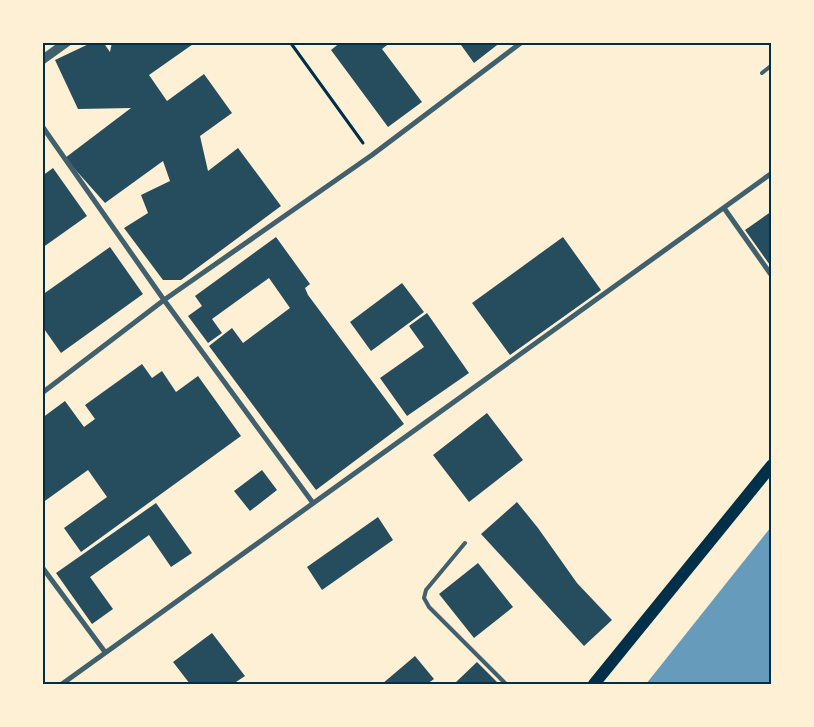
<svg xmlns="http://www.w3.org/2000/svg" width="814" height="727" font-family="'Archivo Narrow',sans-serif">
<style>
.water{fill:#669bbc}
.building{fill:#264d5e}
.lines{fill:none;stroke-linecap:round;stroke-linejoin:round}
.path{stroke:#003049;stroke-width:3}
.service{stroke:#3f606c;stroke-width:4}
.minor{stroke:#3f606c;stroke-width:5}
.tertiary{stroke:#3f606c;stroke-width:9}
.primary{stroke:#003049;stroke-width:12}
.neatline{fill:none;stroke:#003049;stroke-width:2}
</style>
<rect width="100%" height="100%" fill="#fdf0d5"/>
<path class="water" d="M 771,527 L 771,684 L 646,684 Z"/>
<path class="building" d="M 93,42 L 103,42 L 110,52 L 112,42 L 196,42 L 149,75 L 167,101 L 204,74 L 232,113 L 200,136 L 208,171 L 238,148 L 281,206 L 181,280 L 163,280 L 124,228 L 148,213 L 141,195 L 170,181 L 163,161 L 105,203 L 65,158 L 131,108 L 78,109 L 55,60 Z
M 341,42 L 391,42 L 382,49 L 422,102 L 388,127 L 331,50 Z
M 465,42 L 501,42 L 474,63 L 461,45 Z
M 53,168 L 87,216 L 42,248 L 42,176 Z
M 772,211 L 772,268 L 745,230 Z
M 276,237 L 310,284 L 305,288 L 308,295 L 404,424 L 316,490 L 209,346 L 232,328 L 243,343 L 290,308 L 269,278 L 212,319 L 222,333 L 208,343 L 188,316 L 202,306 L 195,296 Z
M 563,237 L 601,290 L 510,355 L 472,303 Z
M 110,247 L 143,294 L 61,353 L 42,326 L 42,295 Z
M 402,283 L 424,312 L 371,351 L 350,322 Z
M 427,313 L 469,373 L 407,416 L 380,378 L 424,347 L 409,326 Z
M 142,364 L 152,378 L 162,371 L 176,392 L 198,376 L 241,436 L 81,552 L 64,528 L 107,497 L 88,470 L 42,503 L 42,418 L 65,401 L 84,427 L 95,419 L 85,405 Z
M 487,413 L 523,460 L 469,502 L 433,455 Z
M 262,470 L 277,490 L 250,511 L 234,491 Z
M 517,502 L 538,528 L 577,583 L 612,620 L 584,646 L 481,534 Z
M 156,503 L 192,553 L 171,567 L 149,535 L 90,577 L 113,609 L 92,624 L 56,573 Z
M 378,517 L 393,540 L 322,590 L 307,567 Z
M 478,563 L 513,607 L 474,638 L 439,594 Z
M 212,633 L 245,676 L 233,684 L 190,684 L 173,662 Z
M 415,656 L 434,679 L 427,684 L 382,684 Z
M 477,662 L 499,684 L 454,684 Z"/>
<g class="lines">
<path class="path" d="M 290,42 L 363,143"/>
<path class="service" d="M 762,73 L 772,65
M 465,543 L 426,590 L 424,598 L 429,607 L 506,684"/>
<path class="minor" d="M 42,126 L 164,300 L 313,503
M 724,208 L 772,276
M 42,393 L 164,300 L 372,155 L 522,42
M 42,567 L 105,652
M 62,684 L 772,173"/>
<path class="tertiary" d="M 42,60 L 67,42"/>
<path class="primary" d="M 594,684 L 772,465"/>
</g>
<rect width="814" height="727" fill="none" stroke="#fdf0d5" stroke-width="88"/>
<rect x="44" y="44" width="726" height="639" class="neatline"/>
</svg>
